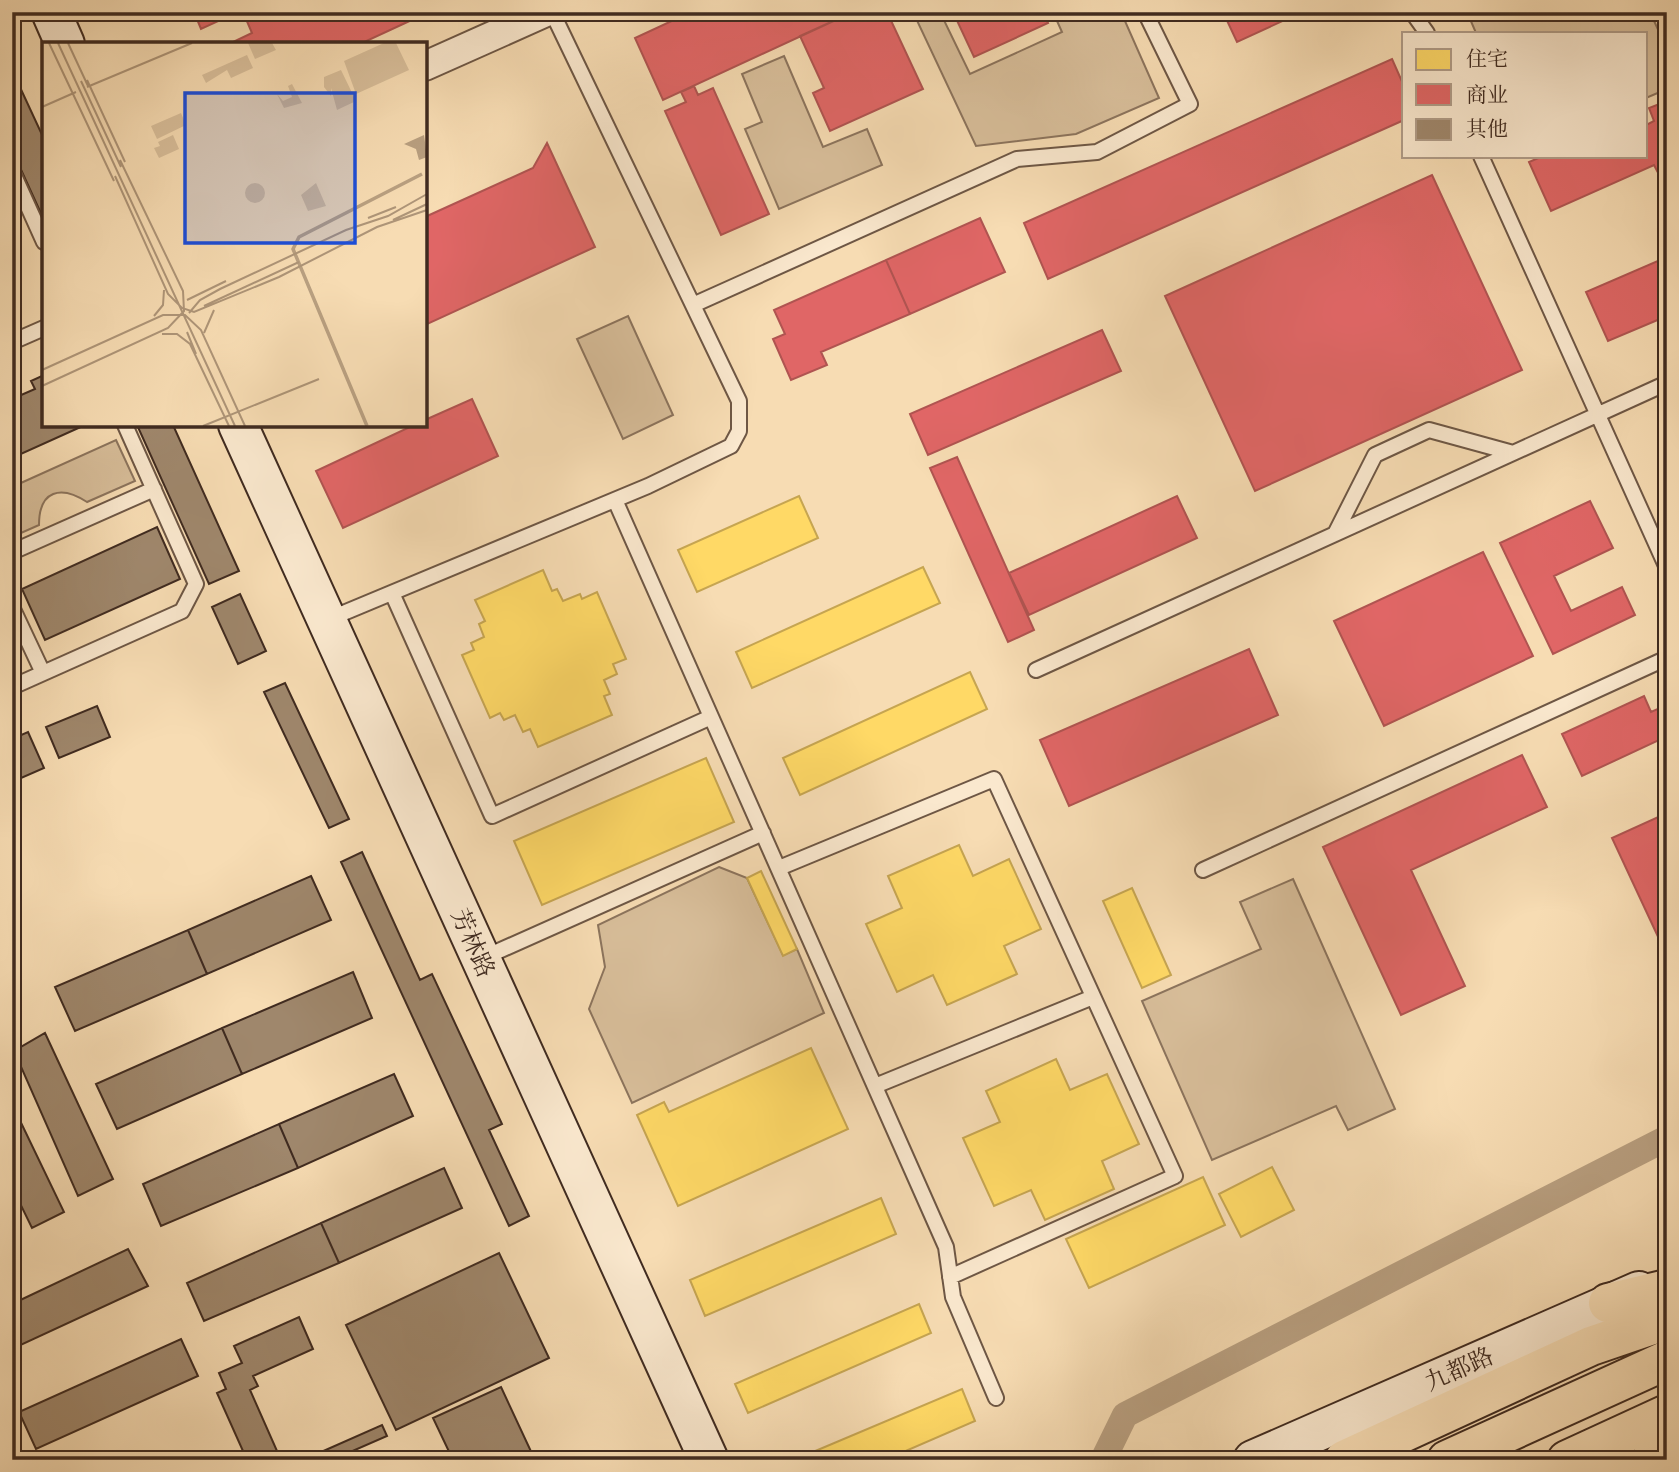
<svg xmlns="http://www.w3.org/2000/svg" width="1679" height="1472" font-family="'IM FELL English','Noto Serif SC',serif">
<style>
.green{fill:#d8be9a;stroke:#8c745d;stroke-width:2}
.homes{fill:#ffd966;stroke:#c6a551;stroke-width:2}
.shops{fill:#e06666;stroke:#b05451;stroke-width:2}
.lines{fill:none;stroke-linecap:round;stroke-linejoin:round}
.canal{stroke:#b9a081;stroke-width:26}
.building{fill:#9f876c;stroke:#402b20;stroke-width:2}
.lane-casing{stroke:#6e5745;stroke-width:18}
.street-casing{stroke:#6e5745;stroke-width:32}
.secondary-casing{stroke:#402b20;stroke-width:42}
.primary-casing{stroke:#402b20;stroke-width:42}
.lane{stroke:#fae8ce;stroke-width:14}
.street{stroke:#fae8ce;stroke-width:28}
.secondary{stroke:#fae8ce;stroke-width:38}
.primary{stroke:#f7dcb3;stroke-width:38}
.labels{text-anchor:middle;stroke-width:7;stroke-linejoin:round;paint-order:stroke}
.street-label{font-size:24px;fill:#402b20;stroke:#fae8ce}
.inset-river{fill:none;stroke:#b9a081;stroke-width:3.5}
.inset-road{fill:none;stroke:#ae9578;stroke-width:2}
.view{fill:#1d4ed8;fill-opacity:0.15;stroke:#1d4ed8;stroke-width:3.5}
.inset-edge{fill:none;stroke:#402b20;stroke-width:3.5}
</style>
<rect width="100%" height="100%" fill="#f7dcb3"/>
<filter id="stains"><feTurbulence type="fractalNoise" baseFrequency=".00286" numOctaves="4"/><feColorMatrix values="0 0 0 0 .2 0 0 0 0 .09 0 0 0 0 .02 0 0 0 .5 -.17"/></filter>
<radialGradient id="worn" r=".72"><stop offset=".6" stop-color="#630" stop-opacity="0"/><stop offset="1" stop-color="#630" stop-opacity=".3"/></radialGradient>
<path class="green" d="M 913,12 L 940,12 L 970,74 L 1062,32 L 1053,12 L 1121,12 L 1159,98 L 1076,134 L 976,146 Z
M 1467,12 L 1650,12 L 1660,34 L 1667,31 L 1667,89 L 1646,98 L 1646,33 L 1476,33 Z
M 784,56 L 823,147 L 867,129 L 882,165 L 779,209 L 745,129 L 762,122 L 742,74 Z
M 628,316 L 673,415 L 623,439 L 577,339 Z
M 116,440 L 135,481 L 87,502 C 61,485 39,490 39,525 L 12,537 L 12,487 Z
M 719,867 L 747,878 L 783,955 L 797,949 L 824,1013 L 632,1103 L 589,1009 L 605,967 L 598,925 Z
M 1293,879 L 1395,1109 L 1348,1130 L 1336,1106 L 1212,1160 L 1142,1001 L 1261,949 L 1240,902 Z"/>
<path class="homes" d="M 799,496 L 818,538 L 697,592 L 678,550 Z
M 923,567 L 940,603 L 752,688 L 736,652 Z
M 543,570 L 552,591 L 557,589 L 563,601 L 580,594 L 582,599 L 597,592 L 626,659 L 613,664 L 617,674 L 604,680 L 610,694 L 604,696 L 612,715 L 538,747 L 530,729 L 523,732 L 515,715 L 504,720 L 500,713 L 490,718 L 462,655 L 474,650 L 471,643 L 484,637 L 479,624 L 485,621 L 475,600 Z
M 970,672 L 987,709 L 800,795 L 783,758 Z
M 706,758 L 734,822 L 542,905 L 514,841 Z
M 959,845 L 973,876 L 1009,859 L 1041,929 L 1004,946 L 1017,974 L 947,1005 L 933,975 L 897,992 L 866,924 L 902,908 L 888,876 Z
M 761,871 L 797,949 L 783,956 L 747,878 Z
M 1132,888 L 1171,975 L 1142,988 L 1103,901 Z
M 811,1048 L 848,1129 L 678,1206 L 637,1115 L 664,1102 L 669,1112 Z
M 1056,1059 L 1070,1090 L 1107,1074 L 1139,1144 L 1102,1161 L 1114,1189 L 1045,1220 L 1031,1190 L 994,1206 L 963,1138 L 1000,1122 L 986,1091 Z
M 1272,1167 L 1294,1210 L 1241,1237 L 1219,1194 Z
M 1203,1177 L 1225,1225 L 1089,1288 L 1066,1239 Z
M 881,1198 L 896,1234 L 705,1316 L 690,1280 Z
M 919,1304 L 931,1333 L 748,1413 L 735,1384 Z
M 962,1389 L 975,1421 L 885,1460 L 794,1460 Z"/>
<path class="shops" d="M 194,12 L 225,12 L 227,17 L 201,29 Z
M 243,12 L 429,12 L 360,44 L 229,44 L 252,33 Z
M 691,12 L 853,12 L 663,100 L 635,38 Z
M 853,12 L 887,12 L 923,89 L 830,131 L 813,93 L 824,88 L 800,36 Z
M 953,12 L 1043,12 L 1048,23 L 974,57 Z
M 1223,12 L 1302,12 L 1237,42 Z
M 1392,59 L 1404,86 L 1404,120 L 1048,279 L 1024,223 Z
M 694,86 L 698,95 L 713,88 L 769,214 L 721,235 L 665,111 L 686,102 L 681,92 Z
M 1667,101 L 1667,190 L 1654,165 L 1551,211 L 1529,162 L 1543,156 L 1646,156 L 1646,125 L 1654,121 L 1649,108 Z
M 547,143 L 595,247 L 425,325 L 425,217 L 533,168 Z
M 1432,175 L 1522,370 L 1255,491 L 1165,296 Z
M 980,218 L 1005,272 L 910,314 L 886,260 Z
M 1667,257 L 1667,316 L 1608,341 L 1586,292 Z
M 886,260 L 910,314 L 821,352 L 827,365 L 791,380 L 773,339 L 785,334 L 774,310 Z
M 1102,330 L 1121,371 L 928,455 L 910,414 Z
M 472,399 L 498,456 L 343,528 L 316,471 L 414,425 L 425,425 L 425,420 Z
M 957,457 L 1034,630 L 1008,642 L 930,468 Z
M 1177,496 L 1197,538 L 1029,615 L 1009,573 Z
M 1590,501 L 1613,548 L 1554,576 L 1571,611 L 1622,587 L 1635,615 L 1553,654 L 1500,543 Z
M 1483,552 L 1533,656 L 1384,726 L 1334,621 Z
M 1249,649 L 1278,715 L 1069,806 L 1040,740 Z
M 1644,696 L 1651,712 L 1667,705 L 1667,750 L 1661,739 L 1582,776 L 1562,734 Z
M 1522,755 L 1547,807 L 1411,870 L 1465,986 L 1401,1015 L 1323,847 Z
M 1667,813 L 1667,956 L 1612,838 Z"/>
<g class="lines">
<path class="canal" d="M 1103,1460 L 1125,1415 L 1667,1138"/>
</g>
<path class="building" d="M 12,70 L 44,139 L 44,220 L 12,150 Z
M 44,375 L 44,425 L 85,425 L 12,458 L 12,399 L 35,389 L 31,381 Z
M 137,425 L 173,425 L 239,571 L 209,584 Z
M 157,527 L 180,579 L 45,640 L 22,589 Z
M 240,594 L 266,651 L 238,664 L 212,607 Z
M 285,683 L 349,819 L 329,828 L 264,692 Z
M 97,706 L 110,737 L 59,758 L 46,727 Z
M 28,732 L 44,768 L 12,782 L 12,739 Z
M 362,852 L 420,980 L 432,974 L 502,1124 L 489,1130 L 529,1216 L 509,1226 L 341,862 Z
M 311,876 L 331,920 L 207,974 L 188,930 Z
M 188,930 L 207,974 L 75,1031 L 55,987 Z
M 353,972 L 372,1018 L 242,1074 L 222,1028 Z
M 222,1028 L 242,1074 L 117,1129 L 96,1084 Z
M 45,1033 L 113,1179 L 78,1196 L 14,1051 Z
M 394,1074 L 413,1116 L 298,1168 L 279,1124 Z
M 12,1104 L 64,1212 L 32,1228 L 12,1187 Z
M 279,1124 L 298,1168 L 161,1226 L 143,1184 Z
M 444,1168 L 462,1208 L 339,1263 L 321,1223 Z
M 321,1223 L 339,1263 L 204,1321 L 187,1283 Z
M 128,1249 L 148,1286 L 12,1349 L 12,1304 Z
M 499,1253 L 549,1358 L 396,1430 L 346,1325 Z
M 299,1317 L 313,1349 L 253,1376 L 258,1386 L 250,1390 L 281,1460 L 247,1460 L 217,1393 L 226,1389 L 219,1373 L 242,1363 L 234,1346 Z
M 181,1339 L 198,1376 L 36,1449 L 19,1412 Z
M 501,1387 L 535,1460 L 453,1460 L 433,1418 Z
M 382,1425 L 387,1436 L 332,1460 L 303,1460 Z"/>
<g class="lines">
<g class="lane-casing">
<path id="lane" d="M 1412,12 L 1427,33
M 1481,156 L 1667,568
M 12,171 L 44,242
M 693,305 L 1017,159 L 1097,152 L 1190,104 L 1145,12
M 12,342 L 44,328
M 615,500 L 946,1247 L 953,1297 L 996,1398
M 1335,534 L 1375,455 L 1429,430 L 1513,453
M 12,552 L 154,489
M 392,593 L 492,816 L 711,717
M 12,607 L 43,673
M 329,619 L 648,486 L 731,446 L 739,431 L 739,401 L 552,12
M 1036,670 L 1667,383
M 12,687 L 182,611 L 196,584 L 125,425
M 779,868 L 994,779 L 1175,1176 L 950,1277
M 1203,870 L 1667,658
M 483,958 L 763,833
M 875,1086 L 1093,997"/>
</g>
<g class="street-casing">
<path id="street" d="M 425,66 L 546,12"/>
</g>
<g class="secondary-casing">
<path id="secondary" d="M 51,12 L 65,44
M 238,425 L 709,1460
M 1253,1460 L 1639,1291"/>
</g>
<g class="primary-casing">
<path id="primary" d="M 1608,1303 L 1667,1289
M 1344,1460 L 1591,1346 L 1667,1320
M 1447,1460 L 1667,1360
M 1567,1460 L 1667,1414
M 1651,1460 L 1667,1450"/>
</g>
<use href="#lane" class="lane"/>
<use href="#street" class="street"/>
<use href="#secondary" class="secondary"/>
<use href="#primary" class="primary"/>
</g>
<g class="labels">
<g class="street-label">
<text transform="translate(473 943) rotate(66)" y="8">芳林路</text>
<text transform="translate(1459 1369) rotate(-24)" y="8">九都路</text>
</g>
</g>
<g transform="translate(42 42)">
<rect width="385" height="385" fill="#f7dcb3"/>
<path d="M 206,1 L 230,1 L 234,8 L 213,17 ZM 342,1 L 354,1 L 367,28 L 314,52 L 302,19 ZM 205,13 L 211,26 L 189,36 L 185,28 L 164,41 L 160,33 ZM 299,28 L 314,59 L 295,68 L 289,46 L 289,54 L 282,45 L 282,35 ZM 250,42 L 260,61 L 242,66 L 235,52 L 241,59 L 250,55 L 246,44 ZM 139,71 L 144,83 L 115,97 L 109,84 ZM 131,93 L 137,107 L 117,116 L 112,106 L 118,104 L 116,100 ZM203 151a10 10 0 1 1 20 0a10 10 0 1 1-20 0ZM 274,141 L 284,164 L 266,169 L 259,153 Z" fill="#d8be9a"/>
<path d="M 382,93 L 385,115 L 377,118 L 374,107 L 362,102 Z" fill="#b9a081"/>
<path class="inset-river" d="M 325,384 L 251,207 L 257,195 L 380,132"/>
<path class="inset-road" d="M 7,1 L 72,139M 16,1 L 193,384M 26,1 L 46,44M 45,38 L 83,120M 39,39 L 79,125M 45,45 L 150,1M 0,65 L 34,50M 73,134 L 126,252 L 140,266 L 152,270 L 237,235 L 335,185 L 385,168M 326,176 L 354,165M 351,178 L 385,162M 145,258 L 184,239M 162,264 L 257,220M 147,271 L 158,258 L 178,247 L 304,188 L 346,174 L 385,152M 112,274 L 121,263 L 122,248M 145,290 L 154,312M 162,291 L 172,268M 120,292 L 135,292 L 148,302 L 187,384M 0,328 L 121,273 L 143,273 L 159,288 L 203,384M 0,344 L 126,286 L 142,269 L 141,249 L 78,118M 161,384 L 277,337"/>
<path class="view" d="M 143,51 L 313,51 L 313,201 L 143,201 Z"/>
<rect width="385" height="385" class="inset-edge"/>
</g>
<rect width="1679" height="1472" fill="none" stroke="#f7dcb3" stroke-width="42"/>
<rect x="14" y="14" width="1651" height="1444" fill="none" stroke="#402b20" stroke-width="3.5"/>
<rect x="21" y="21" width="1637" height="1430" fill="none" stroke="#402b20" stroke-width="2"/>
<rect x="1402" y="32" width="245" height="126" fill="#fae8ce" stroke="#b09c88" stroke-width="2"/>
<rect x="1416" y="49" width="35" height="21" fill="#ffd966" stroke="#b09c88" stroke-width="2"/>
<text x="1466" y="66" font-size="21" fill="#402b20">住宅</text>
<rect x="1416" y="84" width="35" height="21" fill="#e06666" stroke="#b09c88" stroke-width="2"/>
<text x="1466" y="102" font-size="21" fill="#402b20">商业</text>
<rect x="1416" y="119" width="35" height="21" fill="#9f876c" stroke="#b09c88" stroke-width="2"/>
<text x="1466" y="136" font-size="21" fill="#402b20">其他</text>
<rect width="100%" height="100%" filter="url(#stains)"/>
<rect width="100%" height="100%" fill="url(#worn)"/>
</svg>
